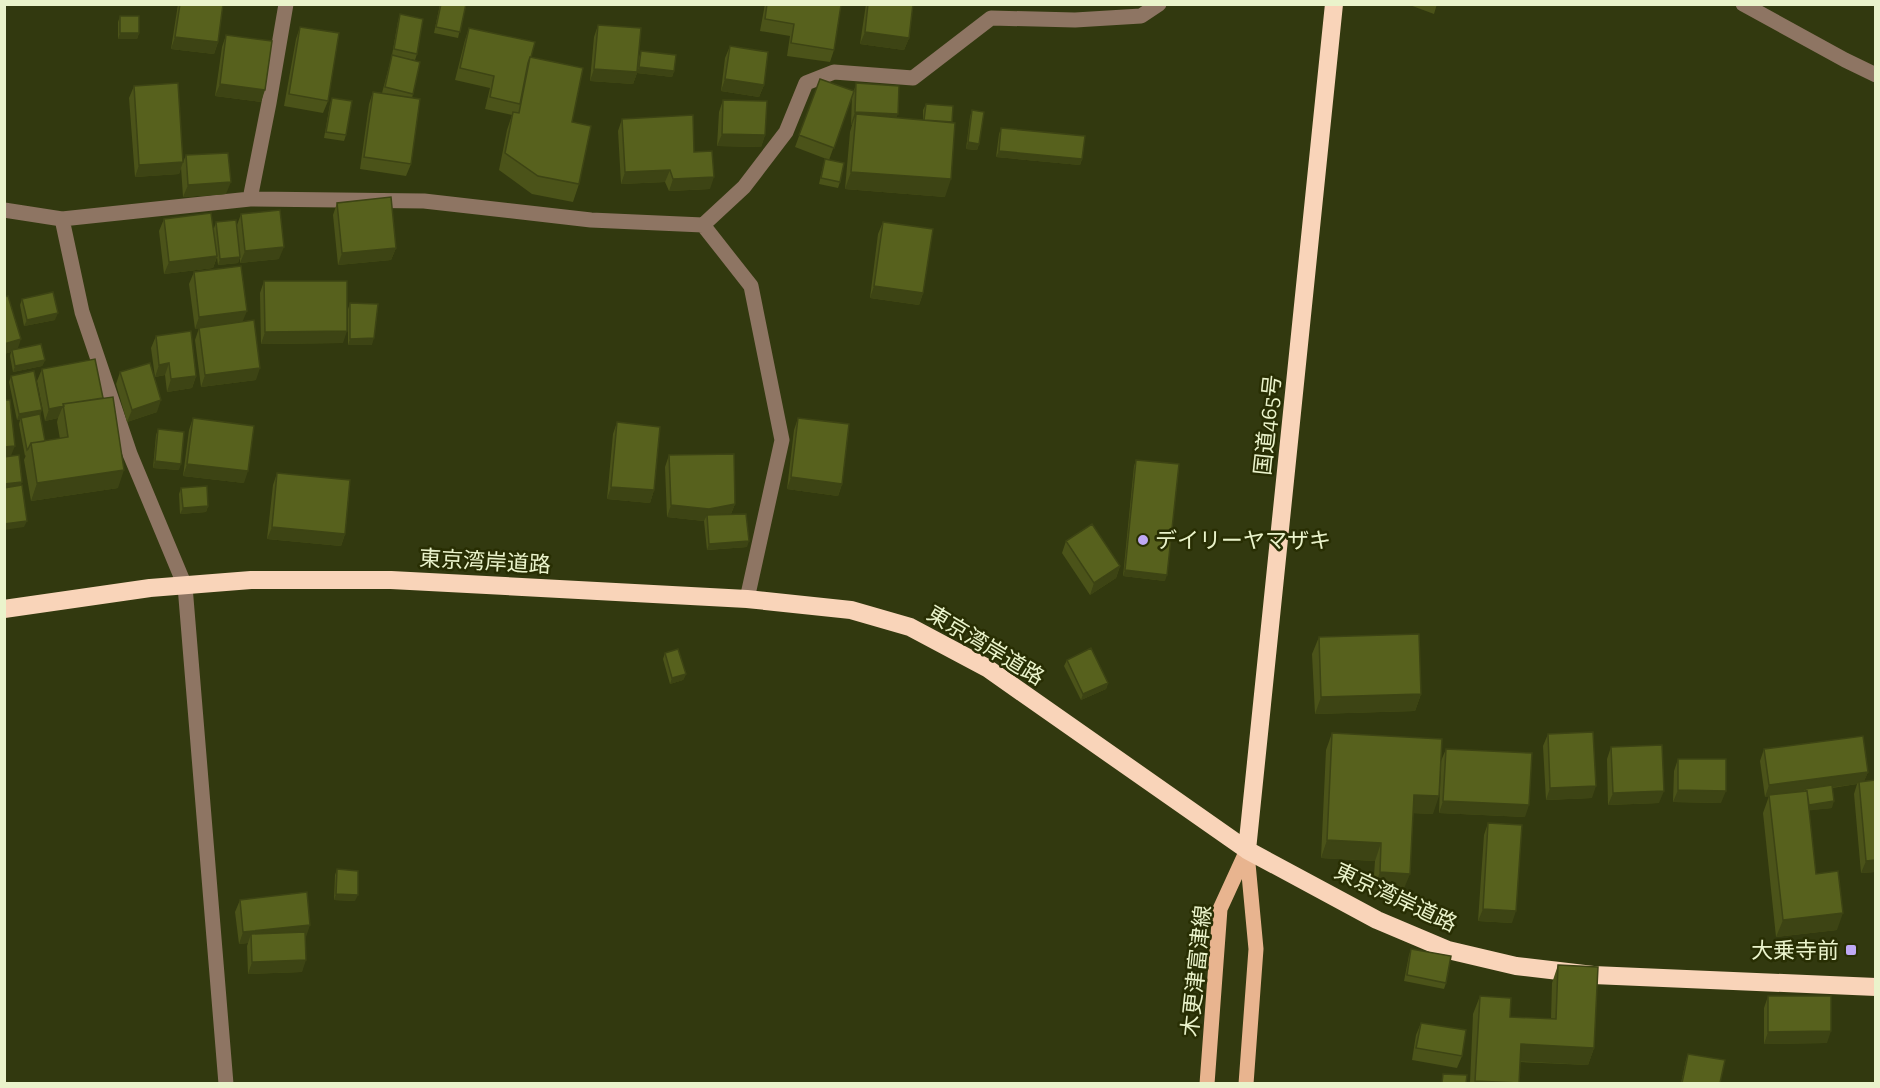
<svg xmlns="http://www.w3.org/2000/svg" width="1880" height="1088" font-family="'Zilla Slab','Noto Sans JP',serif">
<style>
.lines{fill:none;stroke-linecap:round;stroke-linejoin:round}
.minor{stroke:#8e7563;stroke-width:15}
.major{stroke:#e8b48f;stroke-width:15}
.highway{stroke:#f9d4b9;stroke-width:18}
.wall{fill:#4b5319}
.shaded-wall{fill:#3d4414}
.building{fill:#57611d;stroke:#3d4414;stroke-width:1.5}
.poi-dot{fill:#bfa9f4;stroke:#282e03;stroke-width:2}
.labels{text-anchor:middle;stroke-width:5;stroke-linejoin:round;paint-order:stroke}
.street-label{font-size:22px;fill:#eaf3cb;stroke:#282e03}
.poi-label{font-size:22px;fill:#eaf3cb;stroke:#282e03;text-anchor:start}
</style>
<rect width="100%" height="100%" fill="#32390f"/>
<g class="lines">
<path class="minor" d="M 1743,4 L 1845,60 L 1876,75
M 250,199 L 269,103 L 286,4
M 4,210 L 62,219 L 250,199 L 424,201 L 591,220 L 703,225 L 744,187 L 786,132 L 806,83 L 834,72 L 913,78 L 991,18 L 1075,20 L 1141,16 L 1159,4
M 62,219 L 82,312 L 130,454 L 185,586 L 226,1084
M 703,225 L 751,286 L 782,440 L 747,599"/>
<path class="major" d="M 1207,1084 L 1220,909 L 1247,850
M 1246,1084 L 1256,949 L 1247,853"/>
<path class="highway" d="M 4,609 L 150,588 L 251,580 L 391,580 L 747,599 L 851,610 L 910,627 L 987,668 L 1247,850 L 1377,920 L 1448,950 L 1516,966 L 1593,975 L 1876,987
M 1247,850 L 1334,4"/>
</g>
<path class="wall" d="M 178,4 L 223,4 L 218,42 L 214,54 L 171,49 Z
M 440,4 L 466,4 L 458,38 L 434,33 Z
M 765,4 L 837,4 L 834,50 L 830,62 L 787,56 L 790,36 L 760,31 Z
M 866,4 L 913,4 L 909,38 L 904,50 L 860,44 Z
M 1407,4 L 1437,4 L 1434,14 Z
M 400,14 L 417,54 L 415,60 L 393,56 L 413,94 L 412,98 L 411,164 L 406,176 L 360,169 L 369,104 L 373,92 L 382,93 L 392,55 L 398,21 Z
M 120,16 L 139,33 L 137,39 L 118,39 L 118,22 Z
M 598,25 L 639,57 L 641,51 L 674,71 L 672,77 L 637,73 L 633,84 L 590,81 L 594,37 Z
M 300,27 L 328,101 L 323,113 L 284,106 L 296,39 Z
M 469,28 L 531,57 L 572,122 L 579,184 L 573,202 L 532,194 L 499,170 L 507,130 L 512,115 L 485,109 L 490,88 L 455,80 L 465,40 Z
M 226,35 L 261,102 L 215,96 L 222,47 Z
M 730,46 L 764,85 L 759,97 L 721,91 L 725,58 Z
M 820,79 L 854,91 L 856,83 L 897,118 L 923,120 L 923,110 L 926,104 L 945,197 L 845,189 L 850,132 L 852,125 L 851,124 L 852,96 L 829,160 L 795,147 Z
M 134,86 L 183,162 L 179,174 L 135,177 L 129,98 Z
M 332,98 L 346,135 L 344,141 L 324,138 L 330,104 Z
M 723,100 L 765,135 L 761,147 L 717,146 L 719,112 Z
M 972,110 L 979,144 L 977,150 L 966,149 L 970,117 Z
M 622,119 L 694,152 L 710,189 L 669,191 L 665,182 L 621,184 L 618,131 Z
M 1001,128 L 1082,159 L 1080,165 L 996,157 L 999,134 Z
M 186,155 L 226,194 L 183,197 L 181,167 Z
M 825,159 L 840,182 L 838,188 L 819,184 L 823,166 Z
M 337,203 L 396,248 L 391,260 L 338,265 L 333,215 Z
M 241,214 L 279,259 L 240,263 L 240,257 L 238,263 L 218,265 L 217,257 L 213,268 L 164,274 L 159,231 L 164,219 L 214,228 L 216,222 L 237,225 Z
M 883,222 L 923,293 L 919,305 L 870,298 L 878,234 Z
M 194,272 L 243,322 L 256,380 L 201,387 L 195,340 L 199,328 L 195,329 L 189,284 Z
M 264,281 L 343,343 L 261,344 L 260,293 Z
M 4,297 L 17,349 L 45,360 L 42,366 L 13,372 L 10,356 L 11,352 L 4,354 Z
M 22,299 L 55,320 L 24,326 L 20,305 Z
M 350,303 L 372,345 L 348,345 L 348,309 Z
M 156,336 L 196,376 L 192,388 L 167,392 L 165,375 L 155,377 L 151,348 Z
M 42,369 L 118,488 L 31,501 L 24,460 L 26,455 L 25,456 L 19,424 L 20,420 L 17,420 L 9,382 L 11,376 L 40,414 L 45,441 L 60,439 L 57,422 L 58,418 L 45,421 L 37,381 Z
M 120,372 L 157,412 L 127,422 L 116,384 Z
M 193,418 L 244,483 L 183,476 L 189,430 Z
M 798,418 L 842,484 L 838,496 L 787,489 L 794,430 Z
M 617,422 L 654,490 L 650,503 L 607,499 L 613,434 Z
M 158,429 L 179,470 L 153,468 L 156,435 Z
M 669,455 L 735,504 L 731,514 L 747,547 L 707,550 L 704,521 L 667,517 L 665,467 Z
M 1136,460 L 1165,581 L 1123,576 L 1134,466 Z
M 277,473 L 345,534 L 341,546 L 267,539 L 273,485 Z
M 181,488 L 208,506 L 206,512 L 180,514 L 179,494 Z
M 1066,541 L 1120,566 L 1116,578 L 1090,595 L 1062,553 Z
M 1319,637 L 1421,694 L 1415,711 L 1315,714 L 1312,654 Z
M 665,653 L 686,674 L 683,680 L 670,684 L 663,659 Z
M 1067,660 L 1108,683 L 1106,689 L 1081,700 L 1064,666 Z
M 1332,733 L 1433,814 L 1413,813 L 1403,891 L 1373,890 L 1375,861 L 1321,858 L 1326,750 Z
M 1548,734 L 1592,798 L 1546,800 L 1543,746 Z
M 1611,747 L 1659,803 L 1608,805 L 1607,759 Z
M 1446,749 L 1525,817 L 1439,813 L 1441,761 Z
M 1764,749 L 1868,772 L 1864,781 L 1875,872 L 1861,873 L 1854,794 L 1857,784 L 1832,788 L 1832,808 L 1809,810 L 1816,874 L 1837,930 L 1776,937 L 1763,813 L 1769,796 L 1765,797 L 1760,761 Z
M 1678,759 L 1721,803 L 1673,802 L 1674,771 Z
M 1488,823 L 1512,923 L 1478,921 L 1484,835 Z
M 337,869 L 355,901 L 334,900 L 335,875 Z
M 240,900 L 306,937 L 302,972 L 248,974 L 247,946 L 248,943 L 239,944 L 235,912 Z
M 1411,949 L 1446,983 L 1444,989 L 1404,981 L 1409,955 Z
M 1558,965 L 1594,1048 L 1588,1065 L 1520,1062 L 1519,1083 L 1470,1083 L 1473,1014 L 1480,996 L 1510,1017 L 1551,1019 L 1552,983 Z
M 1768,996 L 1827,1043 L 1764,1044 L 1764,1008 Z
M 1421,1023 L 1462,1056 L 1457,1068 L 1412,1060 L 1416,1035 Z
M 1688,1054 L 1720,1083 L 1681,1083 L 1686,1060 Z"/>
<path class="shaded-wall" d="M 865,32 L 909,38 L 904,50 L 860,44 Z
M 120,33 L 139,33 L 137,39 L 118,39 Z
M 175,37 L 218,42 L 214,54 L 171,49 Z
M 639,67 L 674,71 L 672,77 L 637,73 L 633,84 L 590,81 L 594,69 L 637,72 Z
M 725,79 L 764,85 L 759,97 L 721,91 Z
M 220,84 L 265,90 L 261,102 L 215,96 Z
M 855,112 L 898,114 L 893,127 L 856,114 L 852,125 L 851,124 Z
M 722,134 L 765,135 L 761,147 L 717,146 Z
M 968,142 L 979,144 L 977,150 L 966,149 Z
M 999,151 L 1082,159 L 1080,165 L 996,157 Z
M 183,162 L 179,174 L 135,177 L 139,165 Z
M 670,170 L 665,182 L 621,184 L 625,172 Z
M 851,172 L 951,179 L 945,197 L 845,189 Z
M 714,177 L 710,189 L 669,191 L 673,179 Z
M 231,182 L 226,194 L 183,197 L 188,185 Z
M 284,247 L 279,259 L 240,263 L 245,251 Z
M 396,248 L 391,260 L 338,265 L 342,253 Z
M 217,256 L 213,268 L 164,274 L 169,262 Z
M 240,257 L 238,263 L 218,265 L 220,259 Z
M 874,286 L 923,293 L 919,305 L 870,298 Z
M 247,311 L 242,323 L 195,329 L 199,317 Z
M 58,313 L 55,320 L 24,326 L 27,320 Z
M 347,331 L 343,343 L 261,344 L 265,332 Z
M 374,338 L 372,345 L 348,345 L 350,339 Z
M 21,339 L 17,351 L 12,350 L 11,352 L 4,354 L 4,344 Z
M 45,360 L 42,366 L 13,372 L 15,366 Z
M 169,363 L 165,375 L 155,377 L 159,365 Z
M 260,368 L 256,380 L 201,387 L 205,375 Z
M 196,376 L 192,388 L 167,392 L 171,379 Z
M 161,400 L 157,412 L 127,422 L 132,410 Z
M 63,406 L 58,418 L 45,421 L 49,409 Z
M 42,410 L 40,416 L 21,418 L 20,420 L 17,420 L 19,414 Z
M 15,446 L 10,458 L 4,459 L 4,447 Z
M 155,461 L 181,464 L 179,470 L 153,468 Z
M 187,464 L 248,471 L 244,483 L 183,476 Z
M 124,470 L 118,488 L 31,501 L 37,483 Z
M 791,477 L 842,484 L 838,496 L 787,489 Z
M 22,482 L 20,488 L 4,490 L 4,484 Z
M 611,487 L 654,490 L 650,503 L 607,499 Z
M 735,504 L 730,516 L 707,515 L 704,521 L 667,517 L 671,505 Z
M 208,506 L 206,512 L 180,514 L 183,508 Z
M 27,521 L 24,527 L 4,530 L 4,524 Z
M 272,527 L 345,534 L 341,546 L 267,539 Z
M 749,541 L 747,547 L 707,550 L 709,544 Z
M 1120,566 L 1116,578 L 1090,595 L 1094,583 Z
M 1125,570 L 1167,575 L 1165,581 L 1123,576 Z
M 686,674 L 683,680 L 670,684 L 672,678 Z
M 1108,683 L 1106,689 L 1081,700 L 1083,694 Z
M 1421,694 L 1415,711 L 1315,714 L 1321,697 Z
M 1868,772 L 1863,784 L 1859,782 L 1857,784 L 1806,791 L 1805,789 L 1804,791 L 1765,797 L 1769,785 Z
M 1596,786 L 1592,798 L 1546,800 L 1550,788 Z
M 1678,790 L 1726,791 L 1721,803 L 1673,802 Z
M 1664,791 L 1659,803 L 1608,805 L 1613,793 Z
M 1414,795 L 1439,796 L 1433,814 L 1408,813 Z
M 1443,801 L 1529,805 L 1525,817 L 1439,813 Z
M 1834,801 L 1832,808 L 1805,811 L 1807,805 Z
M 1327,840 L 1381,843 L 1375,861 L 1321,858 Z
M 1875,860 L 1875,872 L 1861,873 L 1866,861 Z
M 1380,872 L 1410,874 L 1403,891 L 1373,890 Z
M 336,894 L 358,895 L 355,901 L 334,900 Z
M 1483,909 L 1516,911 L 1512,923 L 1478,921 Z
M 1843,913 L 1837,930 L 1776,937 L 1783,920 Z
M 310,925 L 306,937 L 251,934 L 248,943 L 239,944 L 243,932 Z
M 306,960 L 302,972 L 248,974 L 252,962 Z
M 1831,1031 L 1827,1043 L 1764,1044 L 1768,1032 Z
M 1521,1044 L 1594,1048 L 1588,1065 L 1514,1061 Z
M 1475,1081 L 1516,1083 L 1475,1083 Z"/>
<path class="building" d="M 180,4 L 223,4 L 218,42 L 175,37 Z
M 441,4 L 466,4 L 460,32 L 436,27 Z
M 767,4 L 841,5 L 834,50 L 791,43 L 794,24 L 765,19 Z
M 868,4 L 913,4 L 909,38 L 865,32 Z
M 400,14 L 423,19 L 417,54 L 394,49 Z
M 120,16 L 139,16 L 139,33 L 120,33 Z
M 598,25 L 641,28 L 637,72 L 594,69 Z
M 300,27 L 339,33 L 328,101 L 289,94 Z
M 469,28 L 535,42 L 531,57 L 530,57 L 528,63 L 520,104 L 490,97 L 494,76 L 460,68 Z
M 226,35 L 272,41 L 265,90 L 220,84 Z
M 730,46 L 768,52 L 764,85 L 725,79 Z
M 641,51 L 676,55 L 674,71 L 639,67 Z
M 392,55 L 420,62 L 413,94 L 385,87 Z
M 530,57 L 583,68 L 572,122 L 591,126 L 579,184 L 538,176 L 505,153 L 513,112 L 519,113 Z
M 820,79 L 854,91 L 834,148 L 799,135 Z
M 178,83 L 183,162 L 139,165 L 134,86 Z
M 856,83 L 899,86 L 898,114 L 855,112 Z
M 373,92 L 420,99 L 411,164 L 364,157 Z
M 332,98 L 352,101 L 346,135 L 326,132 Z
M 723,100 L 767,101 L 765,135 L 722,134 Z
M 926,104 L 953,106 L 952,122 L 924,120 Z
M 972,110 L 984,112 L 979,144 L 968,142 Z
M 856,114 L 955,123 L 951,179 L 851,172 Z
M 693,115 L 694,152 L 712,151 L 714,177 L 673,179 L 670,170 L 625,172 L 622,119 Z
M 1001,128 L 1085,136 L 1082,159 L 999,151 Z
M 228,153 L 231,182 L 188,185 L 186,155 Z
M 825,159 L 844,163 L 840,182 L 821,178 Z
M 391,197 L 396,248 L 342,253 L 337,203 Z
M 280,210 L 284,247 L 245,251 L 241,214 Z
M 211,213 L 217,256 L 169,262 L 164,219 Z
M 236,220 L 240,257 L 220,259 L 216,222 Z
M 883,222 L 933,229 L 923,293 L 874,286 Z
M 241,266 L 247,311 L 199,317 L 194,272 Z
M 264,281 L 347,281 L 347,331 L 265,332 Z
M 53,292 L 58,313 L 27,320 L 22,299 Z
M 8,296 L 21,339 L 4,344 L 4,297 Z
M 350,303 L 378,304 L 374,338 L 350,339 Z
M 254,320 L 260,368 L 205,375 L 199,328 Z
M 191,331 L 196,376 L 171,379 L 169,363 L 159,365 L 156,336 Z
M 41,344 L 45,360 L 15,366 L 12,350 Z
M 95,359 L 103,398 L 63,404 L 64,406 L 49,409 L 42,369 Z
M 150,363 L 161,400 L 132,410 L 120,372 Z
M 34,371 L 42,410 L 19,414 L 11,376 Z
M 113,397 L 124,470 L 37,483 L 31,443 L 68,437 L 63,404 Z
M 4,400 L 10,400 L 15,446 L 4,447 Z
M 40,414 L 45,441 L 31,443 L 28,449 L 27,450 L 21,418 Z
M 193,418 L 254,426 L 248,471 L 187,464 Z
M 798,418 L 849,424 L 842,484 L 791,477 Z
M 617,422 L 660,427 L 654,490 L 611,487 Z
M 158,429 L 184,432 L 181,464 L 155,461 Z
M 734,454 L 735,504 L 709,509 L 671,505 L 669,455 Z
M 19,455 L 22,482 L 4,484 L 4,457 Z
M 1136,460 L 1179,464 L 1167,575 L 1125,570 Z
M 277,473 L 350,480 L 345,534 L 272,527 Z
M 22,485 L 27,521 L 4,524 L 4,488 Z
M 207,486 L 208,506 L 183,508 L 181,488 Z
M 746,514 L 749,541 L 709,544 L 707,515 Z
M 1092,524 L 1120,566 L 1094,583 L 1066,541 Z
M 1419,634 L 1421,694 L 1321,697 L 1319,637 Z
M 1091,648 L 1108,683 L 1083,694 L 1067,660 Z
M 678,649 L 686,674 L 672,678 L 665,653 Z
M 1593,732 L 1596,786 L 1550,788 L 1548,734 Z
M 1332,733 L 1442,739 L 1439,796 L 1414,795 L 1410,874 L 1380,872 L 1381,843 L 1327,840 Z
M 1863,736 L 1868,772 L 1769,785 L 1764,749 Z
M 1662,745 L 1664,791 L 1613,793 L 1611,747 Z
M 1446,749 L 1532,753 L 1529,805 L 1443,801 Z
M 1678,759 L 1726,759 L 1726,791 L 1678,790 Z
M 1875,780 L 1875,860 L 1866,861 L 1859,782 Z
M 1832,785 L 1834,801 L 1809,805 L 1807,791 L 1806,791 L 1805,789 Z
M 1807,791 L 1816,874 L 1838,871 L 1843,913 L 1783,920 L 1769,795 Z
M 1488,823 L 1522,825 L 1516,911 L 1483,909 Z
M 337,869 L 358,871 L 358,895 L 336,894 Z
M 307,892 L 310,925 L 243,932 L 240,900 Z
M 305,932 L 306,960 L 252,962 L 251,934 Z
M 1411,949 L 1451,956 L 1446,983 L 1407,975 Z
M 1558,965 L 1598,967 L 1594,1048 L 1521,1044 L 1519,1083 L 1475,1081 L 1480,996 L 1511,998 L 1510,1017 L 1556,1019 Z
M 1768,996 L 1831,996 L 1831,1031 L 1768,1032 Z
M 1421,1023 L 1466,1030 L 1462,1056 L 1416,1048 Z
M 1688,1054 L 1725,1060 L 1720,1083 L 1682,1083 Z
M 1443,1074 L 1467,1075 L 1466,1083 L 1442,1083 Z"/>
<g class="poi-dot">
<circle cx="1143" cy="540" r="6"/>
<rect x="1845" y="944" width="12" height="12" rx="3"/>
</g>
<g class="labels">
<g class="street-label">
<text transform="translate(1267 425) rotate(-84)" y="8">国道465号</text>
<text transform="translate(485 561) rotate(3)" y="8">東京湾岸道路</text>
<text transform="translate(986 645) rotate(31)" y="8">東京湾岸道路</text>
<text transform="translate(1396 897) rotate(25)" y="8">東京湾岸道路</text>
<text transform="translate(1196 971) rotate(-84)" y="8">木更津富津線</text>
</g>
<g class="poi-label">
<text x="1155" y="548">デイリーヤマザキ</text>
<text x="1839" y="958" text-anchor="end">大乗寺前</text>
</g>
</g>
<rect width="1880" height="1088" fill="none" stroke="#eaf3cb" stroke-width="12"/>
</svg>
